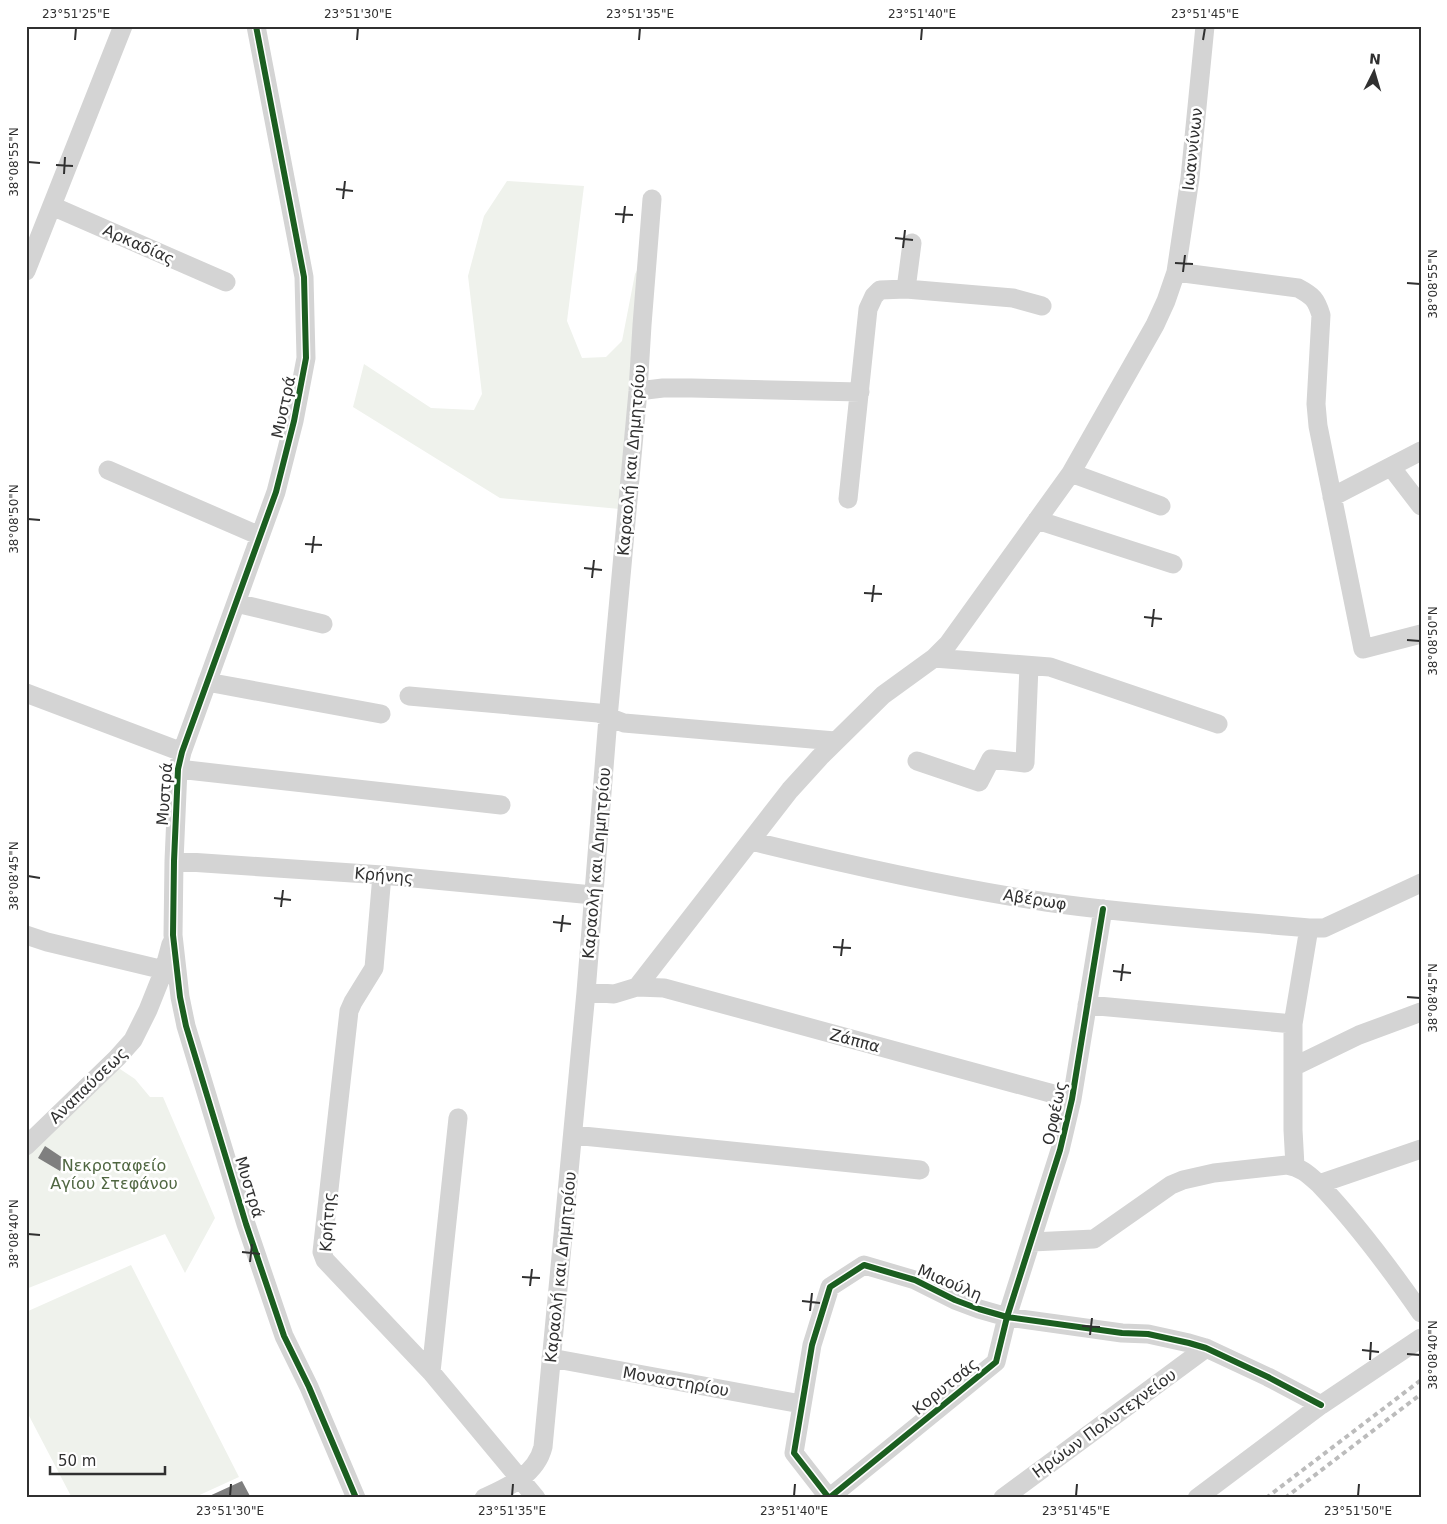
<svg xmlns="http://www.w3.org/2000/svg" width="1447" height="1524" font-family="'DejaVu Sans',sans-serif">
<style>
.green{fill:#eff2ec}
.building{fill:#7f7f7f}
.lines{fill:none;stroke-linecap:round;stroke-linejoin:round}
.street{stroke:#d4d4d4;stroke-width:19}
.rail{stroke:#bcbcbc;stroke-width:4;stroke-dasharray:5 4;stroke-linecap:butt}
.cycleway-casing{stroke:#fff;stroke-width:9}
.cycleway{stroke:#1b5e20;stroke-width:6}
.ticks{fill:none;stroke:#303030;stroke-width:2}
.labels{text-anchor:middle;stroke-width:5;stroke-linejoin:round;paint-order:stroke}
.street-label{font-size:16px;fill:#303030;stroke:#fff}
.park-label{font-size:16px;fill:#506742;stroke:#fff}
.neatline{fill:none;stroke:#303030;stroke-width:2}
.ticks-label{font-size:12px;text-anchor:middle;fill:#303030}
</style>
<rect width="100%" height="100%" fill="#fff"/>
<path class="green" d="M 507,181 L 584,186 L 567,321 L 582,358 L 606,357 L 622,341 L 635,274 L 639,267 L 620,509 L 500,498 L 353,407 L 364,364 L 431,408 L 474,410 L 482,394 L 468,276 L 484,216 Z
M 117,1067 L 135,1079 L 150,1097 L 163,1097 L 215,1218 L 185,1273 L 165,1234 L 26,1289 L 26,1158 Z
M 131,1265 L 239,1477 L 193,1498 L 72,1498 L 26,1410 L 26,1312 Z"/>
<path class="building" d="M 45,1146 L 66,1160 L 60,1171 L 38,1158 Z
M 242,1481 L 251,1498 L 205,1498 Z"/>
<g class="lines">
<path class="street" d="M 256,26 L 304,277 L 306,358 L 294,421 L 276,492 L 182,752 L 178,769 L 174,861 L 173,935 L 180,997 L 186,1026 L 246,1224 L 284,1336 L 309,1387 L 356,1498
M 52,206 L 226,282
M 26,271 L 123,26
M 1176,272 L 1190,178 L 1205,26
M 906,289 L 912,243
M 638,391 L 663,388 L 692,388 L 860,392
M 1391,467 L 1421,506
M 108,470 L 260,536
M 1071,473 L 1155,325 L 1166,301 L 1176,272 L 1298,288 C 1313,296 1316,299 1321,315 L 1316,404 L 1318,426 L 1363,649 L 1421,634
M 1332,497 L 1421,451
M 848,499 L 868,309 L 874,296 L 880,290 L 906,289 L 1013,298 L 1042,306
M 1037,520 L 1173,564
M 236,603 L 323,624
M 934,658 L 1050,667 L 1218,724
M 207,682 L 381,714
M 26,693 L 182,752
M 409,696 L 598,713 L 624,723 L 835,741
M 917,761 L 979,782 L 991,759 L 1025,763 L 1029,666
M 178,769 L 501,805
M 751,841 C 849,865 947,887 1046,902 C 1134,915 1222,920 1309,928 L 1324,928 L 1421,883
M 174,861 L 382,875 L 593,895
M 382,875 L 374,968 L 353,1002 L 349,1011 L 322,1252 L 325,1260 L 431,1372 L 536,1498
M 1103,909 L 1072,1099 L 1060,1150 L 1007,1317 L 979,1309 L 955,1300 L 915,1280 L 864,1265 L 830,1287 L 812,1345 L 794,1453 L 829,1498 L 996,1362 L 1007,1317 L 1122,1333 L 1148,1334 L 1189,1343 L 1206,1348 L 1268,1377 L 1321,1405
M 26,935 L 47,942 L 164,970
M 637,987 L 664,988 L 1072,1099
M 586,992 L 614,994 L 637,987 L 790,790 L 820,757 L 883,695 L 934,658 L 948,644 L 1071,473 L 1161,506
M 1087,1005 L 1293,1024
M 1293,1067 L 1359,1035 L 1421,1012
M 573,1135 L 920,1170
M 26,1146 L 117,1058 L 133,1040 L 148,1010 L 164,970 L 171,944
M 1295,1166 L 1293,1130 L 1293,1024 L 1309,928
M 1319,1184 C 1357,1224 1389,1267 1421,1313
M 1032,1242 L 1094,1239 L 1171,1185 L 1183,1180 L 1214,1173 L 1287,1165 C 1301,1167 1309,1175 1319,1184 L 1421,1149
M 551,1358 L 801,1404
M 431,1372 L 458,1118
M 484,1498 C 508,1487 536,1475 543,1447 L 586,992 L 608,718 L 638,391 L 642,325 L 652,199
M 1003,1498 L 1206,1348
M 1197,1498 L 1321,1405 L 1421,1338"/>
<path class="rail" d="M 1266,1498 L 1421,1380
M 1285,1498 L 1421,1394"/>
<g class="cycleway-casing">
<path id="cycleway" d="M 256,26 L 304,277 L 306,358 L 294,421 L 276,492 L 182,752 L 178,769 L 174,861 L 173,935 L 180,997 L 186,1026 L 246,1224 L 284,1336 L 309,1387 L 356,1498
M 1103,909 L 1072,1099 L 1060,1150 L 1007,1317 L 979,1309 L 955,1300 L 915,1280 L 864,1265 L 830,1287 L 812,1345 L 794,1453 L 829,1498 L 996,1362 L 1007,1317 L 1122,1333 L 1148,1334 L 1189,1343 L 1206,1348 L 1268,1377 L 1321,1405"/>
</g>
<use href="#cycleway" class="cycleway"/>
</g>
<path class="ticks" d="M 75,40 L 76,28M 357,40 L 358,28M 639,40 L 640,28M 921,40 L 922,28M 1203,40 L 1205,28M 28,162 L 40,163M 56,165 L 73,166M 64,174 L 65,157M 336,189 L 353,191M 343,199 L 345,181M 615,214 L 633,215M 623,223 L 625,206M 895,238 L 913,240M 903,248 L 905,230M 1175,263 L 1193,264M 1183,272 L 1185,255M 1407,283 L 1420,284M 28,519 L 40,520M 305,544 L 322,545M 312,553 L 314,536M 584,568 L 602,570M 592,578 L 594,560M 864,593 L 882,594M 872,602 L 874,585M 1144,617 L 1162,619M 1152,627 L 1154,609M 1407,640 L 1420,641M 28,876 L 40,878M 274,898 L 291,900M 281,907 L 283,890M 553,922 L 571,924M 561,932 L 563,915M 833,947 L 851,948M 841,956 L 843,939M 1113,971 L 1131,973M 1121,981 L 1123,964M 1407,997 L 1420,998M 28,1234 L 40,1235M 242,1252 L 260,1254M 250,1262 L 252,1244M 522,1277 L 540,1278M 530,1286 L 532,1269M 802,1301 L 820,1303M 810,1311 L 812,1293M 1082,1326 L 1100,1327M 1090,1335 L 1092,1318M 1362,1350 L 1379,1352M 1407,1354 L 1420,1355M 1370,1360 L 1371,1342M 230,1496 L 231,1484M 512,1496 L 513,1484M 794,1496 L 795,1484M 1076,1496 L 1077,1484M 1358,1496 L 1359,1484"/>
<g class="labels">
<g class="street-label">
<text transform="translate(1192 149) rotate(-84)" y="6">Ιωαννίνων</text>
<text transform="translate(139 244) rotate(24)" y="6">Αρκαδίας</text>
<text transform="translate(283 407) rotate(-78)" y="6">Μυστρά</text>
<text transform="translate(631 460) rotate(-85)" y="6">Καραολή και Δημητρίου</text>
<text transform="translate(164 794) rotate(-86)" y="6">Μυστρά</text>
<text transform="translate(596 863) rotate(-85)" y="6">Καραολή και Δημητρίου</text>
<text transform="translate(384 875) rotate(5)" y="6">Κρήνης</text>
<text transform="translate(1035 899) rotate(9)" y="6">Αβέρωφ</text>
<text transform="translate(855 1040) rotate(15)" y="6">Ζάππα</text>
<text transform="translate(88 1085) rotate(-44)" y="6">Αναπαύσεως</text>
<text transform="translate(1054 1113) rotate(-78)" y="6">Ορφέως</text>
<text transform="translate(250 1187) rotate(73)" y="6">Μυστρά</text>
<text transform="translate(327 1222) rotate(-86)" y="6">Κρήτης</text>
<text transform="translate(560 1267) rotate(-84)" y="6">Καραολή και Δημητρίου</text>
<text transform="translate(950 1282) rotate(23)" y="6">Μιαούλη</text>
<text transform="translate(676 1381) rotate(10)" y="6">Μοναστηρίου</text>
<text transform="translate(945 1386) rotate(-39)" y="6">Κορυτσάς</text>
<text transform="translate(1104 1423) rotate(-36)" y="6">Ηρώων Πολυτεχνείου</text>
</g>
<g class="park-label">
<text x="114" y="1171">Νεκροταφείο<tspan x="114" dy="18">Αγίου Στεφάνου</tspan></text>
</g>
</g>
<rect width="1447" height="1524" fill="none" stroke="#ffffff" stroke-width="55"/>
<g transform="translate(1374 72) rotate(5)" stroke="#ffffff" stroke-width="4" paint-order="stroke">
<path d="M0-4L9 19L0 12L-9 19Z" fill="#303030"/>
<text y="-8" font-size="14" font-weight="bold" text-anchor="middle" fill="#303030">N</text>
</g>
<path d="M50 1466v8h115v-8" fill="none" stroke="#303030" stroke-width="2.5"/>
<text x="58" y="1466" font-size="15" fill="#303030" stroke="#ffffff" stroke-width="4" paint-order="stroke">50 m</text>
<rect x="28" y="28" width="1392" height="1468" class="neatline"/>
<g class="ticks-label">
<text x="76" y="18">23°51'25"E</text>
<text x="358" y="18">23°51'30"E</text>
<text x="640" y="18">23°51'35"E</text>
<text x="922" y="18">23°51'40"E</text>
<text x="1205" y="18">23°51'45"E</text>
<text transform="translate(14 162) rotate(-90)" y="4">38°08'55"N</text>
<text transform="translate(1433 284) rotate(-90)" y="4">38°08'55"N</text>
<text transform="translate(14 519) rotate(-90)" y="4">38°08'50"N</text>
<text transform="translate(1433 641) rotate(-90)" y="4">38°08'50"N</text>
<text transform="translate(14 876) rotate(-90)" y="4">38°08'45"N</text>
<text transform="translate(1433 998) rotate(-90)" y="4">38°08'45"N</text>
<text transform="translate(14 1234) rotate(-90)" y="4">38°08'40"N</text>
<text transform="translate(1433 1355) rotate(-90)" y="4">38°08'40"N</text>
<text x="230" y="1515">23°51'30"E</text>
<text x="512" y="1515">23°51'35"E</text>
<text x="794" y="1515">23°51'40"E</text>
<text x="1076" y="1515">23°51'45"E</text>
<text x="1358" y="1515">23°51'50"E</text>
</g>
</svg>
